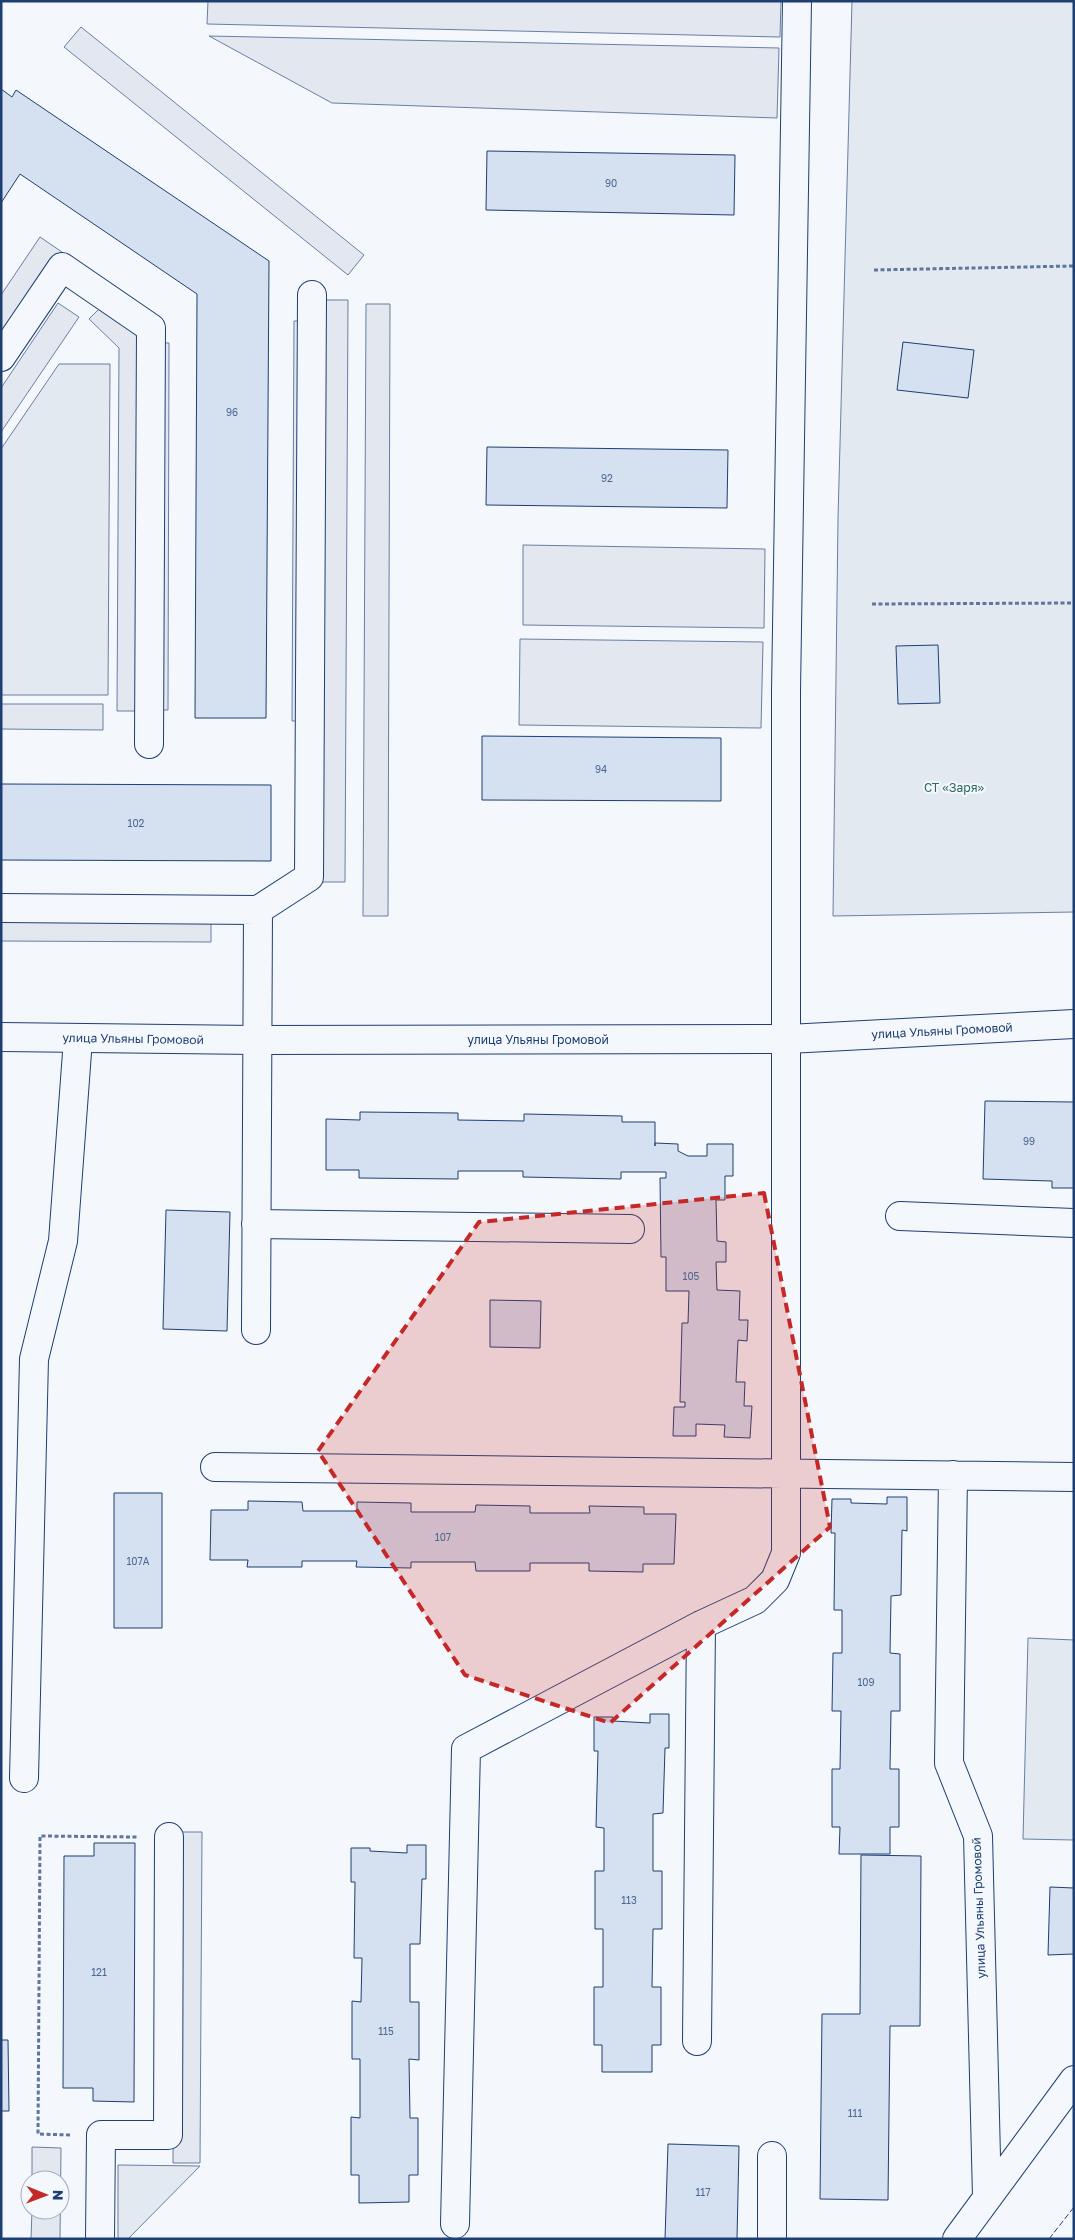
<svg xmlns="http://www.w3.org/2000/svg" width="1075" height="2240" font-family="'Golos Text',sans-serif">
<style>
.green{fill:#e3e9f0;stroke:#687fa3}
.parking{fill:#e3e8f0;stroke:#687fa3}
.building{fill:#d5e0f0;stroke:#1d3f73}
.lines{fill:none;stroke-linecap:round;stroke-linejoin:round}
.minor-casing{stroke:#1d3f73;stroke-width:30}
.major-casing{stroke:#1d3f73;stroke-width:30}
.path{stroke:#5e769c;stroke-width:3;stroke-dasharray:4 2.5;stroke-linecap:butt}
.minor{stroke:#f4f7fb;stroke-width:28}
.major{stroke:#f4f7fb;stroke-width:28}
.fence{stroke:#1d3f73;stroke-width:1;stroke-dasharray:6 2.5;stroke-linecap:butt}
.marked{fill:#c62828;fill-opacity:0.2;stroke:#c62828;stroke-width:4;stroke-dasharray:10 6;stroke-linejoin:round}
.labels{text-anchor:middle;stroke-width:4;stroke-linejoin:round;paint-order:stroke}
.number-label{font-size:10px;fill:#4b6792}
.park-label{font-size:12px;fill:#2c6c60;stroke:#f4f7fb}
.street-label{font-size:12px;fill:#1d3f73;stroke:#f4f7fb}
</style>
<rect width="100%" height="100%" fill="#f4f7fb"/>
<path class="green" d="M 852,1 L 1074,1 L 1074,912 L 833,916 L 838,518 Z
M 59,364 L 110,364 L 108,695 L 1,695 L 1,449 Z
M 1028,1638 L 1074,1640 L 1074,1840 L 1023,1839 Z
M 118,2165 L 200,2166 L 128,2239 L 118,2239 Z"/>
<path class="parking" d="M 208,1 L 781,1 L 780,37 L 207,24 Z
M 81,27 L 364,255 L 348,275 L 64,47 Z
M 209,36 L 779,48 L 777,118 L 332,103 Z
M 40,237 L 62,252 L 1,342 L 1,295 Z
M 323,300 L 348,300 L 345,882 L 320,882 Z
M 58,303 L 79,317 L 1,432 L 1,388 Z
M 105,303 L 141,340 L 140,711 L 117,711 L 119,348 L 89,319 Z
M 366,304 L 390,304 L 388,916 L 363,916 Z
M 294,321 L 304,321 L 302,721 L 292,721 Z
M 160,343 L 169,343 L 168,710 L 158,710 Z
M 523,545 L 765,549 L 764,628 L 523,625 Z
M 520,639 L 763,642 L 761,728 L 519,725 Z
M 1,704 L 103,704 L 103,730 L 1,729 Z
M 1,920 L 211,921 L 211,942 L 1,941 Z
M 175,1832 L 202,1832 L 200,2163 L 173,2163 Z
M 32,2147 L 61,2148 L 60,2239 L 31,2239 L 32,2210 L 60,2210 L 60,2180 L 32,2180 Z"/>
<path class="building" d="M 1,89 L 12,97 L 16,90 L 269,261 L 266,718 L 195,718 L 197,294 L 20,174 L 1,203 Z
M 487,151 L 735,155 L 734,215 L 486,210 Z
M 903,342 L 974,350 L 968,398 L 897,390 Z
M 487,447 L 728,450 L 727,508 L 486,505 Z
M 938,645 L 940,703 L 898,704 L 896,646 Z
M 482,736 L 721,738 L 721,801 L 482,800 Z
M 1,784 L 271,785 L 271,861 L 1,860 Z
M 985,1101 L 1074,1102 L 1074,1188 L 1052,1188 L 1052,1181 L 983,1179 Z
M 360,1112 L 458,1113 L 458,1120 L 524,1121 L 524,1114 L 622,1116 L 622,1122 L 655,1122 L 655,1146 L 655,1143 L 678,1144 L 678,1151 L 688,1156 L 707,1156 L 707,1144 L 733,1144 L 733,1176 L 725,1176 L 725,1200 L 716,1200 L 717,1241 L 726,1242 L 726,1262 L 716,1262 L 717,1290 L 740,1291 L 739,1320 L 748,1320 L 747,1341 L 738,1340 L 736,1382 L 745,1382 L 744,1406 L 752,1406 L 750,1438 L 724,1437 L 725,1425 L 696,1424 L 696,1436 L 673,1436 L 674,1407 L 685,1407 L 685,1402 L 680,1402 L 682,1323 L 688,1323 L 689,1291 L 666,1291 L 666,1257 L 661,1257 L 660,1178 L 666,1178 L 666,1172 L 621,1172 L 621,1179 L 523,1177 L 523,1171 L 458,1171 L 458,1179 L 359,1178 L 359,1170 L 326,1170 L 326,1119 L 360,1120 Z
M 166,1210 L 230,1212 L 227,1331 L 163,1329 Z
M 490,1300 L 541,1301 L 540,1348 L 490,1347 Z
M 114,1493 L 162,1493 L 162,1628 L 114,1628 Z
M 887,1497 L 907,1497 L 907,1531 L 902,1530 L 901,1595 L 891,1596 L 890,1653 L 900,1654 L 900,1711 L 891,1711 L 890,1769 L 899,1769 L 899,1827 L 890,1827 L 890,1854 L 839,1854 L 840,1827 L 832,1827 L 832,1769 L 840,1769 L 841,1711 L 832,1711 L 833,1653 L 842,1653 L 842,1610 L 834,1610 L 835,1533 L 831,1533 L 832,1499 L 851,1499 L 851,1503 L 887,1504 Z
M 248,1501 L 302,1502 L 303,1511 L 357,1511 L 357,1502 L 411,1503 L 411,1512 L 475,1512 L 476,1505 L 530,1506 L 530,1513 L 590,1513 L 589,1506 L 644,1507 L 644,1514 L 676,1514 L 674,1564 L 643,1564 L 643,1572 L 589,1571 L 589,1563 L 530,1563 L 530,1571 L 476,1571 L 475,1562 L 411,1562 L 411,1568 L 356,1567 L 357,1561 L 302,1561 L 302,1567 L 247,1567 L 248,1560 L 210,1560 L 211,1510 L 248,1510 Z
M 650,1714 L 669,1714 L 669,1748 L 665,1748 L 663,1813 L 653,1814 L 653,1871 L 662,1871 L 662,1929 L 653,1929 L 652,1987 L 661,1987 L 661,2045 L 652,2045 L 652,2072 L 602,2072 L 602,2045 L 594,2045 L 594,1987 L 603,1987 L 603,1929 L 595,1929 L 595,1871 L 604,1871 L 604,1828 L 596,1827 L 598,1751 L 594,1751 L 594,1717 L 613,1717 L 613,1721 L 650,1723 Z
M 94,1843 L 135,1843 L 134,2102 L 93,2101 L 93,2088 L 63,2088 L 64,1856 L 94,1856 Z
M 407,1845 L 426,1845 L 426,1879 L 422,1879 L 420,1944 L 410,1944 L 410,2002 L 419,2002 L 419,2060 L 409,2059 L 410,2118 L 418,2118 L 418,2175 L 409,2175 L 409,2202 L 359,2203 L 359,2175 L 351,2175 L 351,2117 L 360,2118 L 360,2059 L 352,2059 L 352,2001 L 361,2002 L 362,1958 L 354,1958 L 355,1882 L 351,1882 L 351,1848 L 370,1848 L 370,1851 L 407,1853 Z
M 861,1855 L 921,1856 L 920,2026 L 890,2026 L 888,2200 L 820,2199 L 822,2014 L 860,2014 Z
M 1050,1887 L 1074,1888 L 1074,1954 L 1048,1955 Z
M 1,2040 L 8,2040 L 9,2111 L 1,2111 Z
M 668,2144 L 739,2146 L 737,2239 L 665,2239 Z"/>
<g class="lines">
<g class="minor-casing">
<path id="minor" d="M 1,357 L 62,267 L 151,328 L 149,744
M 1,908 L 258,910 L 309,877 L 312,295
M 900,1216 L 1074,1223
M 256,1224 L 630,1229
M 256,1330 L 258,910
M 215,1467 L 1074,1477
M 953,1475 L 949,1763 L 978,1836 L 987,2197
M 24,1778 L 34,1359 L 63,1241 L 78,1039
M 697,2041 L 701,1625
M 455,2224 L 466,1749 L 701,1625 L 755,1600 L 775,1580 L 786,1553 L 786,691 L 797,1
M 100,2239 L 101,2135 L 168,2135 L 169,1837
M 772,2239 L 772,2156
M 957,2239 L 1074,2080"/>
</g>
<g class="major-casing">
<path id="major" d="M 1,1037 L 257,1040 L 788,1039 L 1074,1024"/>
</g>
<path class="path" d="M 874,270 L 1074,266
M 872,604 L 1074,603
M 70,2135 L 38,2134 L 40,1836 L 138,1837"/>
<use href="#minor" class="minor"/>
<use href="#major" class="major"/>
<path class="fence" d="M 1049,2239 L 1074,2207"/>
</g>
<path class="marked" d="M 764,1193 L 830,1527 L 610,1723 L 465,1675 L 318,1451 L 479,1222 Z"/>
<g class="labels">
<g class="number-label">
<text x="611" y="187">90</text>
<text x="232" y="416">96</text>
<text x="607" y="482">92</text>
<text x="601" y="773">94</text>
<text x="136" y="827">102</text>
<text x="1029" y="1145">99</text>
<text x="691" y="1280">105</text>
<text x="443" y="1541">107</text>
<text x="138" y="1565">107А</text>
<text x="866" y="1686">109</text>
<text x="629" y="1904">113</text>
<text x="99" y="1976">121</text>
<text x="386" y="2035">115</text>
<text x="855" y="2117">111</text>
<text x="703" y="2196">117</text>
</g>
<g class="park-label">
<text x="954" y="792">СТ «Заря»</text>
</g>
<g class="street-label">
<text transform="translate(942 1031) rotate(-3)" y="4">улица Ульяны Громовой</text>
<text transform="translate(133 1039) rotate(1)" y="4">улица Ульяны Громовой</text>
<text x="538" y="1044">улица Ульяны Громовой</text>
<text transform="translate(979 1908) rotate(-92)" y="4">улица Ульяны Громовой</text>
</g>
</g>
<rect width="1075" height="2240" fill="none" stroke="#1d3f73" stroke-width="5"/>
<g transform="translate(45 2195) rotate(91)"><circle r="24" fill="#f4f7fb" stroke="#9eadc5"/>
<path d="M0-4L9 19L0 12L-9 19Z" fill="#c62828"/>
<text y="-8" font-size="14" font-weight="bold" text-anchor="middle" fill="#1d3f73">N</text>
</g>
</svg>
